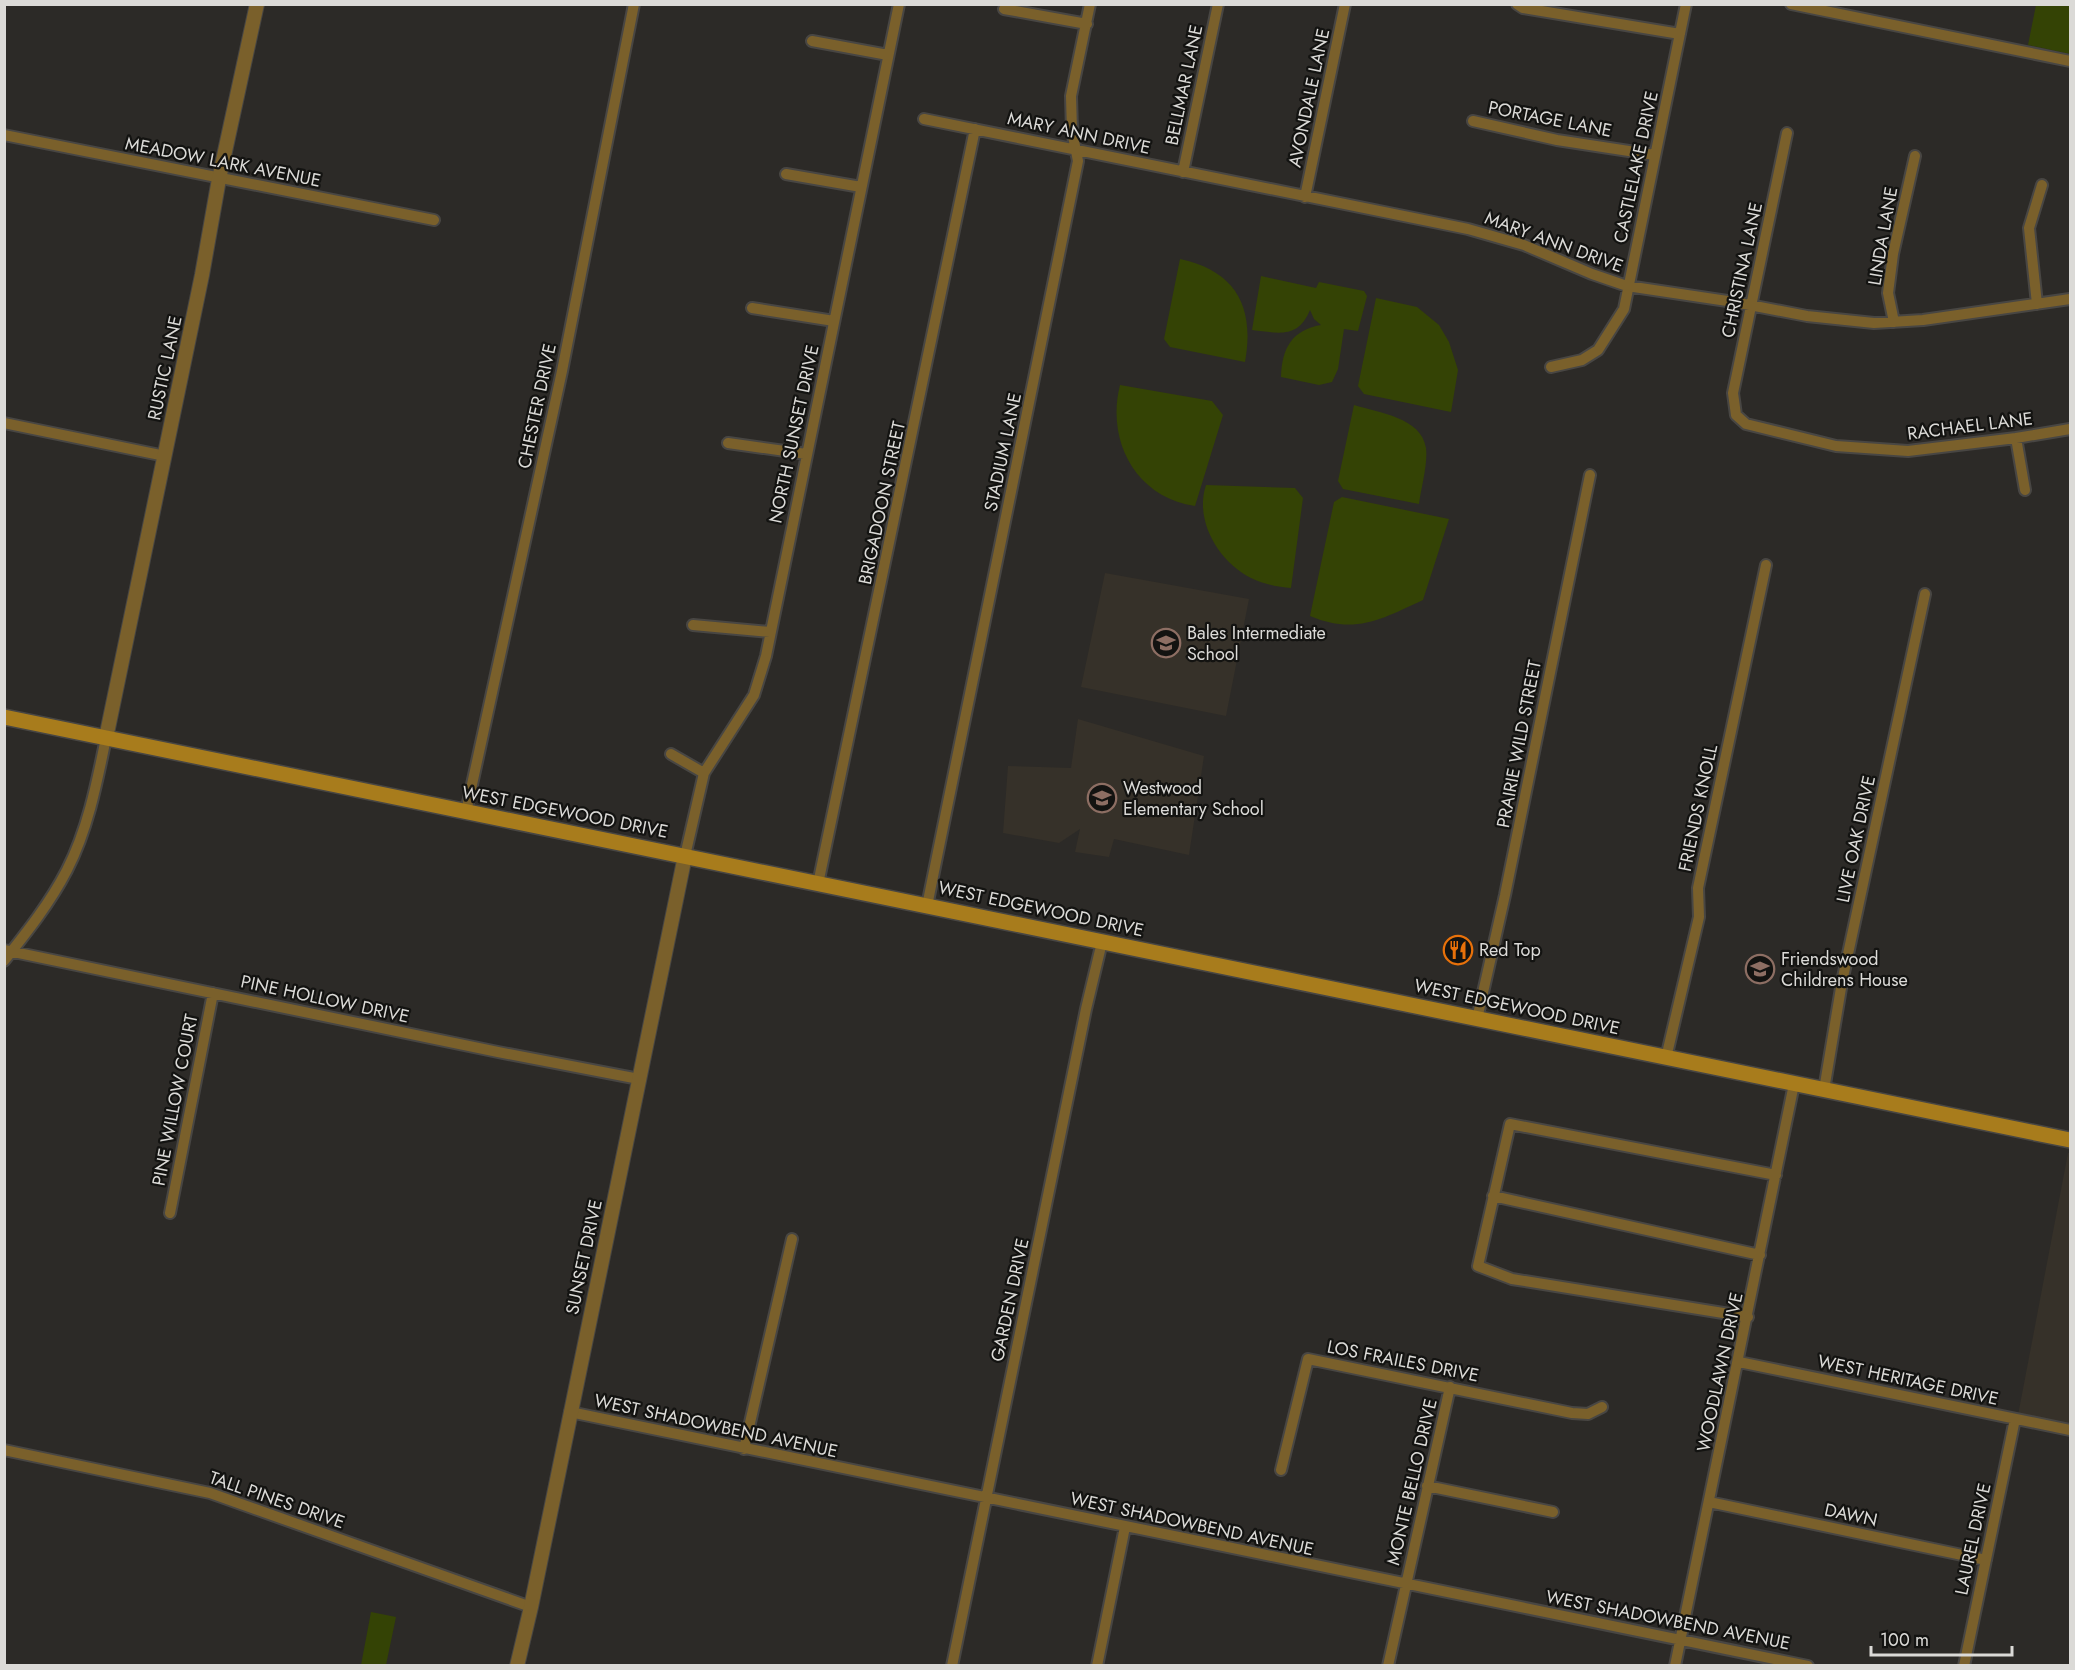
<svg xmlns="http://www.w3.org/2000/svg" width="2075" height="1670" font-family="Jost,sans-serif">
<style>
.built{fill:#363129}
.green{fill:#344305}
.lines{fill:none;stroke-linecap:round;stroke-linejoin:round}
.minor-casing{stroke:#484643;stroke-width:14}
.tertiary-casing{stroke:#484643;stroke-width:16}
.secondary-casing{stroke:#484643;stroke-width:18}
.minor{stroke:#7a602b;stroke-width:10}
.tertiary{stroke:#7a602b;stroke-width:14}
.secondary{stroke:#a87c1c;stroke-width:15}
.labels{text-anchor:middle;stroke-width:4.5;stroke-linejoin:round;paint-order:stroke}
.street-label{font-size:18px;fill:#dbdad7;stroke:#131311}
.poi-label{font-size:18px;fill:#dbdad7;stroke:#131311;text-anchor:start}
</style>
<rect width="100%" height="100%" fill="#2c2a27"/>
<path class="built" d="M 1105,573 L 1249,599 L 1226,716 L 1081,687 Z
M 1078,719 L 1204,756 L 1189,855 L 1114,839 L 1109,857 L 1075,852 L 1080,829 L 1059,843 L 1003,833 L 1008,766 L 1071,768 Z
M 2068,1153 L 2070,1153 L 2070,1425 L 2018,1415 Z"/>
<path class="green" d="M 2036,5 L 2070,5 L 2070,54 L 2028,45 Z
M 1180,259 C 1236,271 1255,307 1245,362 L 1170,347 L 1164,339 Z
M 1261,276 L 1316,288 L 1319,282 L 1364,291 L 1367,296 L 1358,331 L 1344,329 L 1338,369 L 1332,382 L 1319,385 L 1281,377 C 1282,348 1292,330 1321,325 L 1314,319 L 1310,310 C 1298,339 1279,333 1252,330 Z
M 1376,298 L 1417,307 L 1439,325 L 1449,342 L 1458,370 L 1451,412 L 1364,394 L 1358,386 Z
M 1120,385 L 1212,401 L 1223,415 L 1195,506 C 1135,497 1106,440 1120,385 Z
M 1354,405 C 1379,413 1421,417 1426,448 C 1428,464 1421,488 1419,504 L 1343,489 L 1338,481 Z
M 1206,485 L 1295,488 L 1303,498 L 1291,588 C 1278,587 1263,584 1251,578 C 1219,562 1194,521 1206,485 Z
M 1342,497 L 1449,519 L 1423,600 C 1382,619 1355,635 1310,616 L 1334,502 Z
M 371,1612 L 396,1617 L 386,1665 L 361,1665 Z"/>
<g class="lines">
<g class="minor-casing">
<path id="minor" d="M 1517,4 L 1523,8 L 1680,34
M 1791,4 L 2070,61
M 1004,9 L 1087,24
M 812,41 L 888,55
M 924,119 L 1468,229 L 1524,245 L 1592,274 L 1627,286 L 1734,302 L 1807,316 L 1874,323 L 1923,320 L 2070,299
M 1473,121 L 1557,140 L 1655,155
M 1787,133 L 1733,393 L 1736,415 L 1746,424 L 1836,446 L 1908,451 L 2016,438 L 2070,429
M 4,135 L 434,220
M 1183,172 L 1218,4
M 786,174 L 861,187
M 1305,197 L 1345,4
M 2037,304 L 2029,228 L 2042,185
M 752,308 L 834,321
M 1894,322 L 1888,293 L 1893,254 L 1915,156
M 1551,367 L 1582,360 L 1598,350 L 1624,309 L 1686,4
M 4,423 L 165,456
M 2016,438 L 2025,490
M 728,443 L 806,454
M 693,625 L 770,632
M 671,754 L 704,773
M 466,812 L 562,371 L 634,4
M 685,856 L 704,773 L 754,695 L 766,656 L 899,4
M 818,884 L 975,129
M 927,906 L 1078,161 L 1072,131 L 1071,96 L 1090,4
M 4,950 L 498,1052 L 639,1079
M 4,961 C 27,932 50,903 67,870 C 88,829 97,782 106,738
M 1477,1019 L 1505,895 L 1590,475
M 1666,1058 L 1699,917 L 1698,888 L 1766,565
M 1824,1090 L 1842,982 L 1925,594
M 1493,1196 L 1760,1255
M 170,1213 L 213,993
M 1748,1317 L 1512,1279 L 1478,1266 L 1510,1124 L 1776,1175
M 1739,1362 L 2070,1430
M 570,1412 L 1808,1666
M 744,1449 L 792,1239
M 4,1450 L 210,1493 L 531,1607
M 1281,1470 L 1308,1359 L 1572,1413 L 1588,1414 L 1602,1407
M 1427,1486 L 1553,1512
M 1709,1502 L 1986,1560
M 952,1666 L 1086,1009 L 1102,942
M 1097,1666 L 1125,1527
M 1388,1666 L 1450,1387
M 1675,1666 L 1794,1084
M 1964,1666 L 2015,1419"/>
</g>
<g class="tertiary-casing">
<path id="tertiary" d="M 106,738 L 202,275 L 219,179 L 257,4
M 517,1666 L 531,1607 L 685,856"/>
</g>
<g class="secondary-casing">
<path id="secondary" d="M 4,717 L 2070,1140"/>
</g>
<use href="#minor" class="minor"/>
<use href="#tertiary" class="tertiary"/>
<use href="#secondary" class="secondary"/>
</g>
<defs>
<g id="school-ring" transform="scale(1.5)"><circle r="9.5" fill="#131311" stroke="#8d6e63" stroke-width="1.5"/><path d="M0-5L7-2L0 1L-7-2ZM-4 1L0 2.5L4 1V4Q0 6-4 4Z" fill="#8d6e63"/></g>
<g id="restaurant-ring" transform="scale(1.5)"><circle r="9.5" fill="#131311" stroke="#e8710a" stroke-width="1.5"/><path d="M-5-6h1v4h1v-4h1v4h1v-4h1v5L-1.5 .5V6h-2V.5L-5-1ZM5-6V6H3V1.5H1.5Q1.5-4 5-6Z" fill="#e8710a"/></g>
</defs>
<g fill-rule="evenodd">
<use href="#school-ring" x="1166" y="643"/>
<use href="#school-ring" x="1102" y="798"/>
<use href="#restaurant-ring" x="1458" y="950"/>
<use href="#school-ring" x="1760" y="969"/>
</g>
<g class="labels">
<g class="street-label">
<text transform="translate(1184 85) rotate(-78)" y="6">BELLMAR LANE</text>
<text transform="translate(1309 98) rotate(-78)" y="6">AVONDALE LANE</text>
<text transform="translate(1550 119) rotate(11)" y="6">PORTAGE LANE</text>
<text transform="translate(1079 133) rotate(12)" y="6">MARY ANN DRIVE</text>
<text transform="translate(223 162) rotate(11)" y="6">MEADOW LARK AVENUE</text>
<text transform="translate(1636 167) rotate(-78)" y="6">CASTLELAKE DRIVE</text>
<text transform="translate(1883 236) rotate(-80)" y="6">LINDA LANE</text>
<text transform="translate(1554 242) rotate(20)" y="6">MARY ANN DRIVE</text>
<text transform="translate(1742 270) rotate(-78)" y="6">CHRISTINA LANE</text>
<text transform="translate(165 368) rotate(-78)" y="6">RUSTIC LANE</text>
<text transform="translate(537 406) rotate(-78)" y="6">CHESTER DRIVE</text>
<text transform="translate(1970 426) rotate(-7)" y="6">RACHAEL LANE</text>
<text transform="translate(794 434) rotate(-78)" y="6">NORTH SUNSET DRIVE</text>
<text transform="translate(1003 452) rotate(-78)" y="6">STADIUM LANE</text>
<text transform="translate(882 503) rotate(-78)" y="6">BRIGADOON STREET</text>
<text transform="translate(1519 744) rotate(-79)" y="6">PRAIRIE WILD STREET</text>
<text transform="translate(1698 808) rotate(-78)" y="6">FRIENDS KNOLL</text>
<text transform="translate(565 812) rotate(11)" y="6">WEST EDGEWOOD DRIVE</text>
<text transform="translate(1856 839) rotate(-78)" y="6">LIVE OAK DRIVE</text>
<text transform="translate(1041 909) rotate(12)" y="6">WEST EDGEWOOD DRIVE</text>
<text transform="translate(325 999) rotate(12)" y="6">PINE HOLLOW DRIVE</text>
<text transform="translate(1517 1007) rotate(12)" y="6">WEST EDGEWOOD DRIVE</text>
<text transform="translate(175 1100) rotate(-79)" y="6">PINE WILLOW COURT</text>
<text transform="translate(584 1257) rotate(-78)" y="6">SUNSET DRIVE</text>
<text transform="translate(1010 1300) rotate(-78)" y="6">GARDEN DRIVE</text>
<text transform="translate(1403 1361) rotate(11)" y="6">LOS FRAILES DRIVE</text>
<text transform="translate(1720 1372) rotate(-78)" y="6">WOODLAWN DRIVE</text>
<text transform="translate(1908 1380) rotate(12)" y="6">WEST HERITAGE DRIVE</text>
<text transform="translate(716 1426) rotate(12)" y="6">WEST SHADOWBEND AVENUE</text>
<text transform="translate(1412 1482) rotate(-77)" y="6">MONTE BELLO DRIVE</text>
<text transform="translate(277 1500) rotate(19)" y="6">TALL PINES DRIVE</text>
<text transform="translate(1851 1515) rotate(12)" y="6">DAWN</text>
<text transform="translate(1192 1524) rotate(12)" y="6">WEST SHADOWBEND AVENUE</text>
<text transform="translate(1973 1539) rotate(-78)" y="6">LAUREL DRIVE</text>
<text transform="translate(1668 1620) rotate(11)" y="6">WEST SHADOWBEND AVENUE</text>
</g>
<g class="poi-label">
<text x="1187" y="639">Bales Intermediate<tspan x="1187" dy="21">School</tspan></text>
<text x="1123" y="794">Westwood<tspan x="1123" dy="21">Elementary School</tspan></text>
<text x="1479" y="956">Red Top</text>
<text x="1781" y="965">Friendswood<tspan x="1781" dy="21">Childrens House</tspan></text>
</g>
</g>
<rect width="2075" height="1670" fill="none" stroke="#dbdad7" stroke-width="12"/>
<path d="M1871 1646v9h141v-9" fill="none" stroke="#dbdad7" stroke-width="3"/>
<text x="1880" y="1646" font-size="18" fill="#dbdad7" stroke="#131311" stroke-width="4.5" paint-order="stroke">100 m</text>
</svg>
